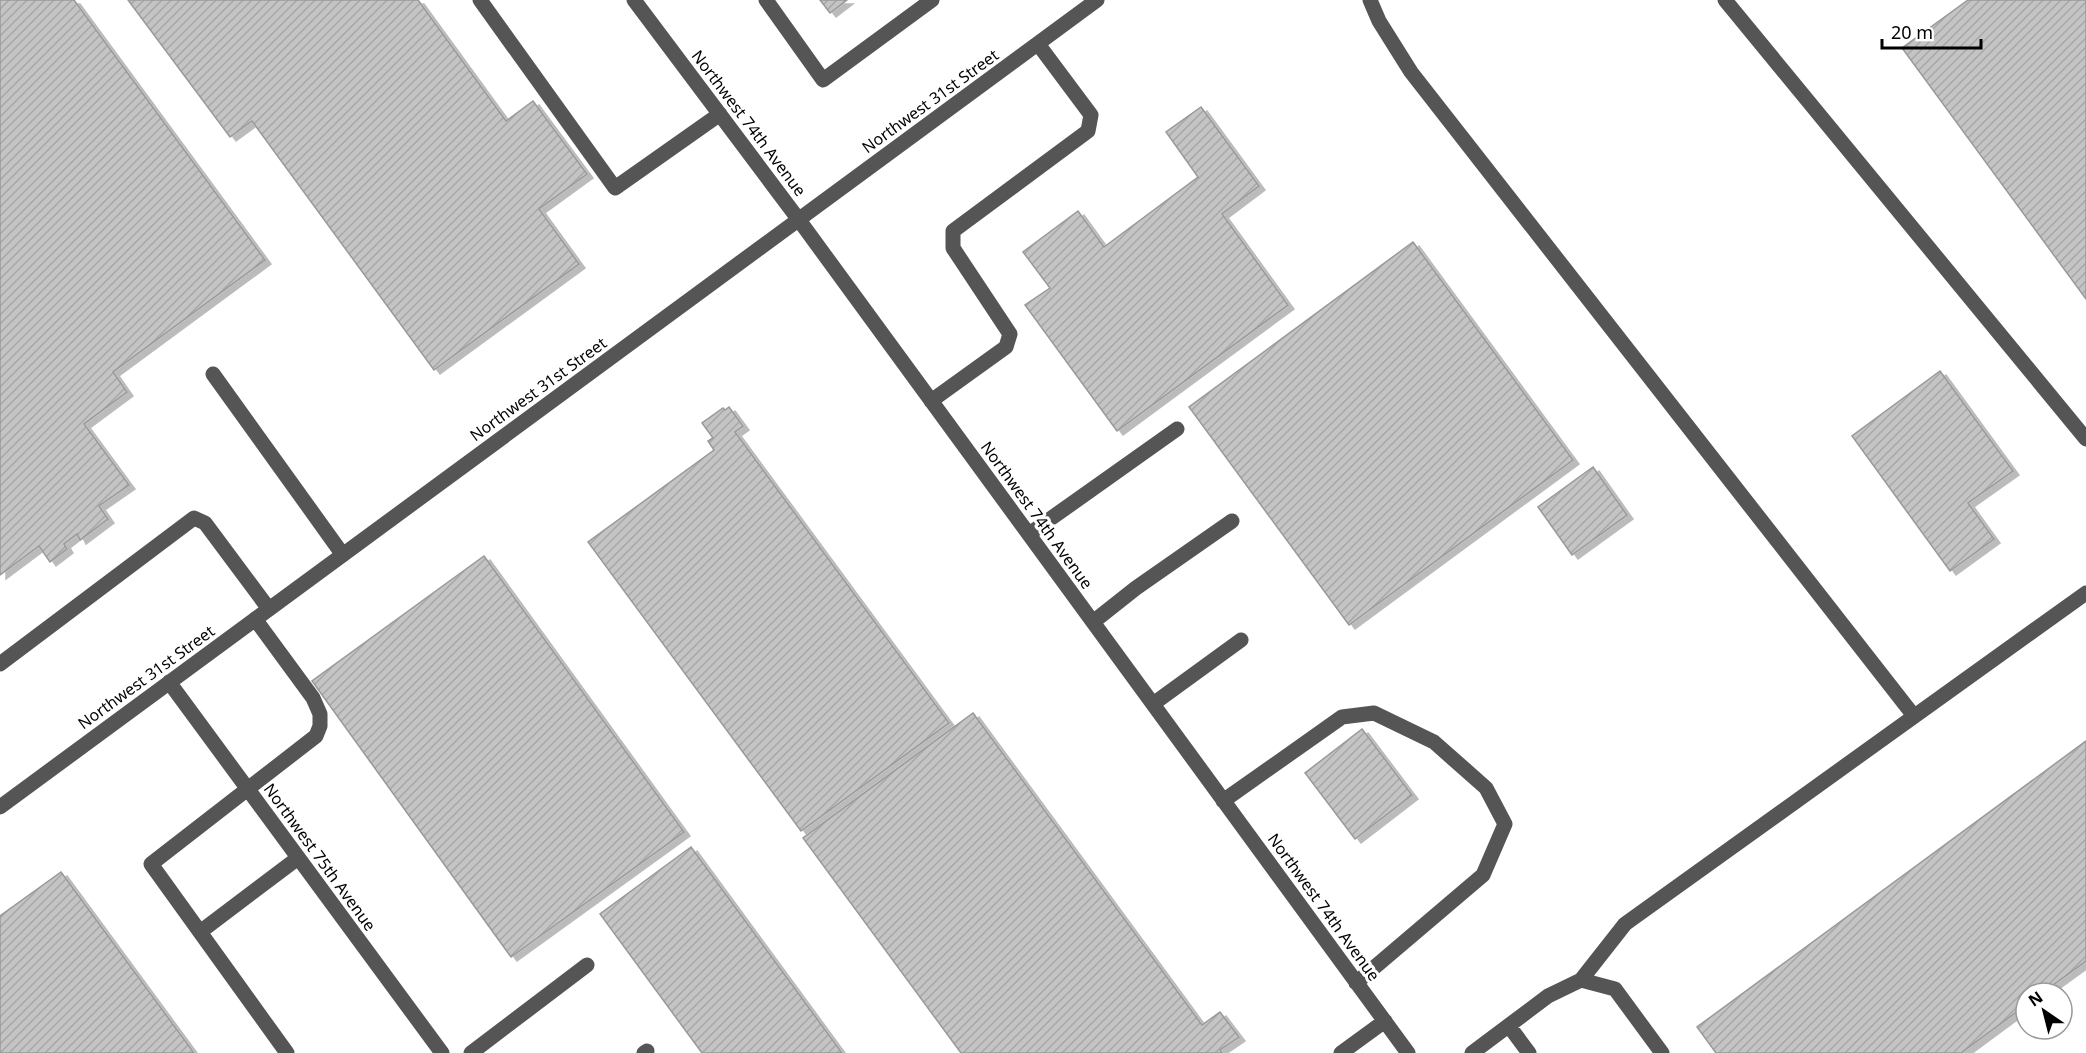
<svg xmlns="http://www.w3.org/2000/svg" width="2086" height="1053" font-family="'Noto Sans',sans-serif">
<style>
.building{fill:url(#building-hatch);stroke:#999;stroke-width:1.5;filter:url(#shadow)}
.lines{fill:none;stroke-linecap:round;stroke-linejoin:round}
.minor{stroke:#555;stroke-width:15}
.labels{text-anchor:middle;stroke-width:6;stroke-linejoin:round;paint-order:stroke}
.street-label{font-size:16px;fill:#000;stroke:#fff}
</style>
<defs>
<pattern id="building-hatch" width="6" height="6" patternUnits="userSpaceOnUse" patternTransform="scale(1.5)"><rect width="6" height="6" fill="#c4c4c4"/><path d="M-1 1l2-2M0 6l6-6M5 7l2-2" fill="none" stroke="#a7a7a7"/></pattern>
<filter id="shadow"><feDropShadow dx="6" dy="4" stdDeviation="0" flood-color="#0004"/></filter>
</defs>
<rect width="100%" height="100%" fill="#fff"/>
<path class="building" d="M 0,0 L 74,0 L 265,260 L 113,372 L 127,392 L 84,424 L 129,485 L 99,506 L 108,519 L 80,540 L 77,534 L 64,544 L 67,549 L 50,562 L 39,546 L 0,575 Z
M 128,0 L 418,0 L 506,121 L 533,101 L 587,174 L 539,209 L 579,264 L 434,370 L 252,121 L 230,137 Z
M 820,0 L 847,0 L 830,13 Z
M 1968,0 L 2086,0 L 2086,299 L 1902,48 Z
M 1201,107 L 1259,186 L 1222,214 L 1288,305 L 1117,431 L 1025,305 L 1050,288 L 1023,252 L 1078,211 L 1104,247 L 1198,177 L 1166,132 Z
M 1413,242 L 1573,460 L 1349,625 L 1189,407 Z
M 1940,371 L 2013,471 L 1968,503 L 1994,539 L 1950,571 L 1852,436 Z
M 729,407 L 743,426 L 735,432 L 949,723 L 801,831 L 588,542 L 714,450 L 708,441 L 713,438 L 702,423 L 723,408 L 725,410 Z
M 1593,467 L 1627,515 L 1572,555 L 1538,507 Z
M 484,556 L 684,832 L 511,957 L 312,681 Z
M 973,713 L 1202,1025 L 1220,1012 L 1239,1037 L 1220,1050 L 1222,1053 L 961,1053 L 803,838 Z
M 1362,729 L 1412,795 L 1355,839 L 1305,773 Z
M 2086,741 L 2086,961 L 2042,993 L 2026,993 L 2026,1005 L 1961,1053 L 1716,1053 L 1697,1027 Z
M 691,847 L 842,1053 L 702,1053 L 600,914 Z
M 61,872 L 194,1053 L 0,1053 L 0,916 Z"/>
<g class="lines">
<path class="minor" d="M 480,0 L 615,188 L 720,114
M 634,0 L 799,220 L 1408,1053
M 766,0 L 823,80 L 932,0
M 1370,0 L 1379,21 L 1411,72 L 1914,716
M 1725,0 L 2086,439
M 213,374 L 343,555
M 931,401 L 1006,347 L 1010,334 L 953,248 L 953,231 L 1088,131 L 1091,115 L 1038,44
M 1029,534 L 1177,429
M 255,619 L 313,698 L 320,714 L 320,726 L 316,736 L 151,864 L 287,1053
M 1093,622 L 1136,588 L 1232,521
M 0,664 L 194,518 L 205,523 L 269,609
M 169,682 L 442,1053
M 1153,704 L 1241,640
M 1223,801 L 1342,717 L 1374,713 L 1434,742 L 1486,788 L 1505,824 L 1483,875 L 1356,983
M 0,807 L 1097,0
M 200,932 L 298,858
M 1581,980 L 1625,924 L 2086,593
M 1509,1026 L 1529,1053
M 471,1053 L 587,965
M 644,1053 L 647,1051
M 1341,1053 L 1385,1021
M 1472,1053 L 1548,996 L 1581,980 L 1615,989 L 1662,1053"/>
</g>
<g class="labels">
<g class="street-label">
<text transform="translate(930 101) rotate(-36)" y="6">Northwest 31st Street</text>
<text transform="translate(749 123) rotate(53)" y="6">Northwest 74th Avenue</text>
<text transform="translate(538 389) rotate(-36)" y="6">Northwest 31st Street</text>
<text transform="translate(1037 515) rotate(54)" y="6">Northwest 74th Avenue</text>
<text transform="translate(146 677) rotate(-36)" y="6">Northwest 31st Street</text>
<text transform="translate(320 857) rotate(54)" y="6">Northwest 75th Avenue</text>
<text transform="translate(1324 907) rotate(54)" y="6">Northwest 74th Avenue</text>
</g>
</g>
<g transform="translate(2044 1011) rotate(325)"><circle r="28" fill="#ffffff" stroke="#999999" stroke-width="1.5"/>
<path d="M0-4.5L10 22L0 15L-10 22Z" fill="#000000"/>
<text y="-9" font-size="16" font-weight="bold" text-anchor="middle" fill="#000000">N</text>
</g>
<path d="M1882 39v9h99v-9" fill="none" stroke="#000000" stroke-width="3"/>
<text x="1891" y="39" font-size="18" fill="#000000" stroke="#ffffff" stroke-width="4.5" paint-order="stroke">20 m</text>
</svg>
